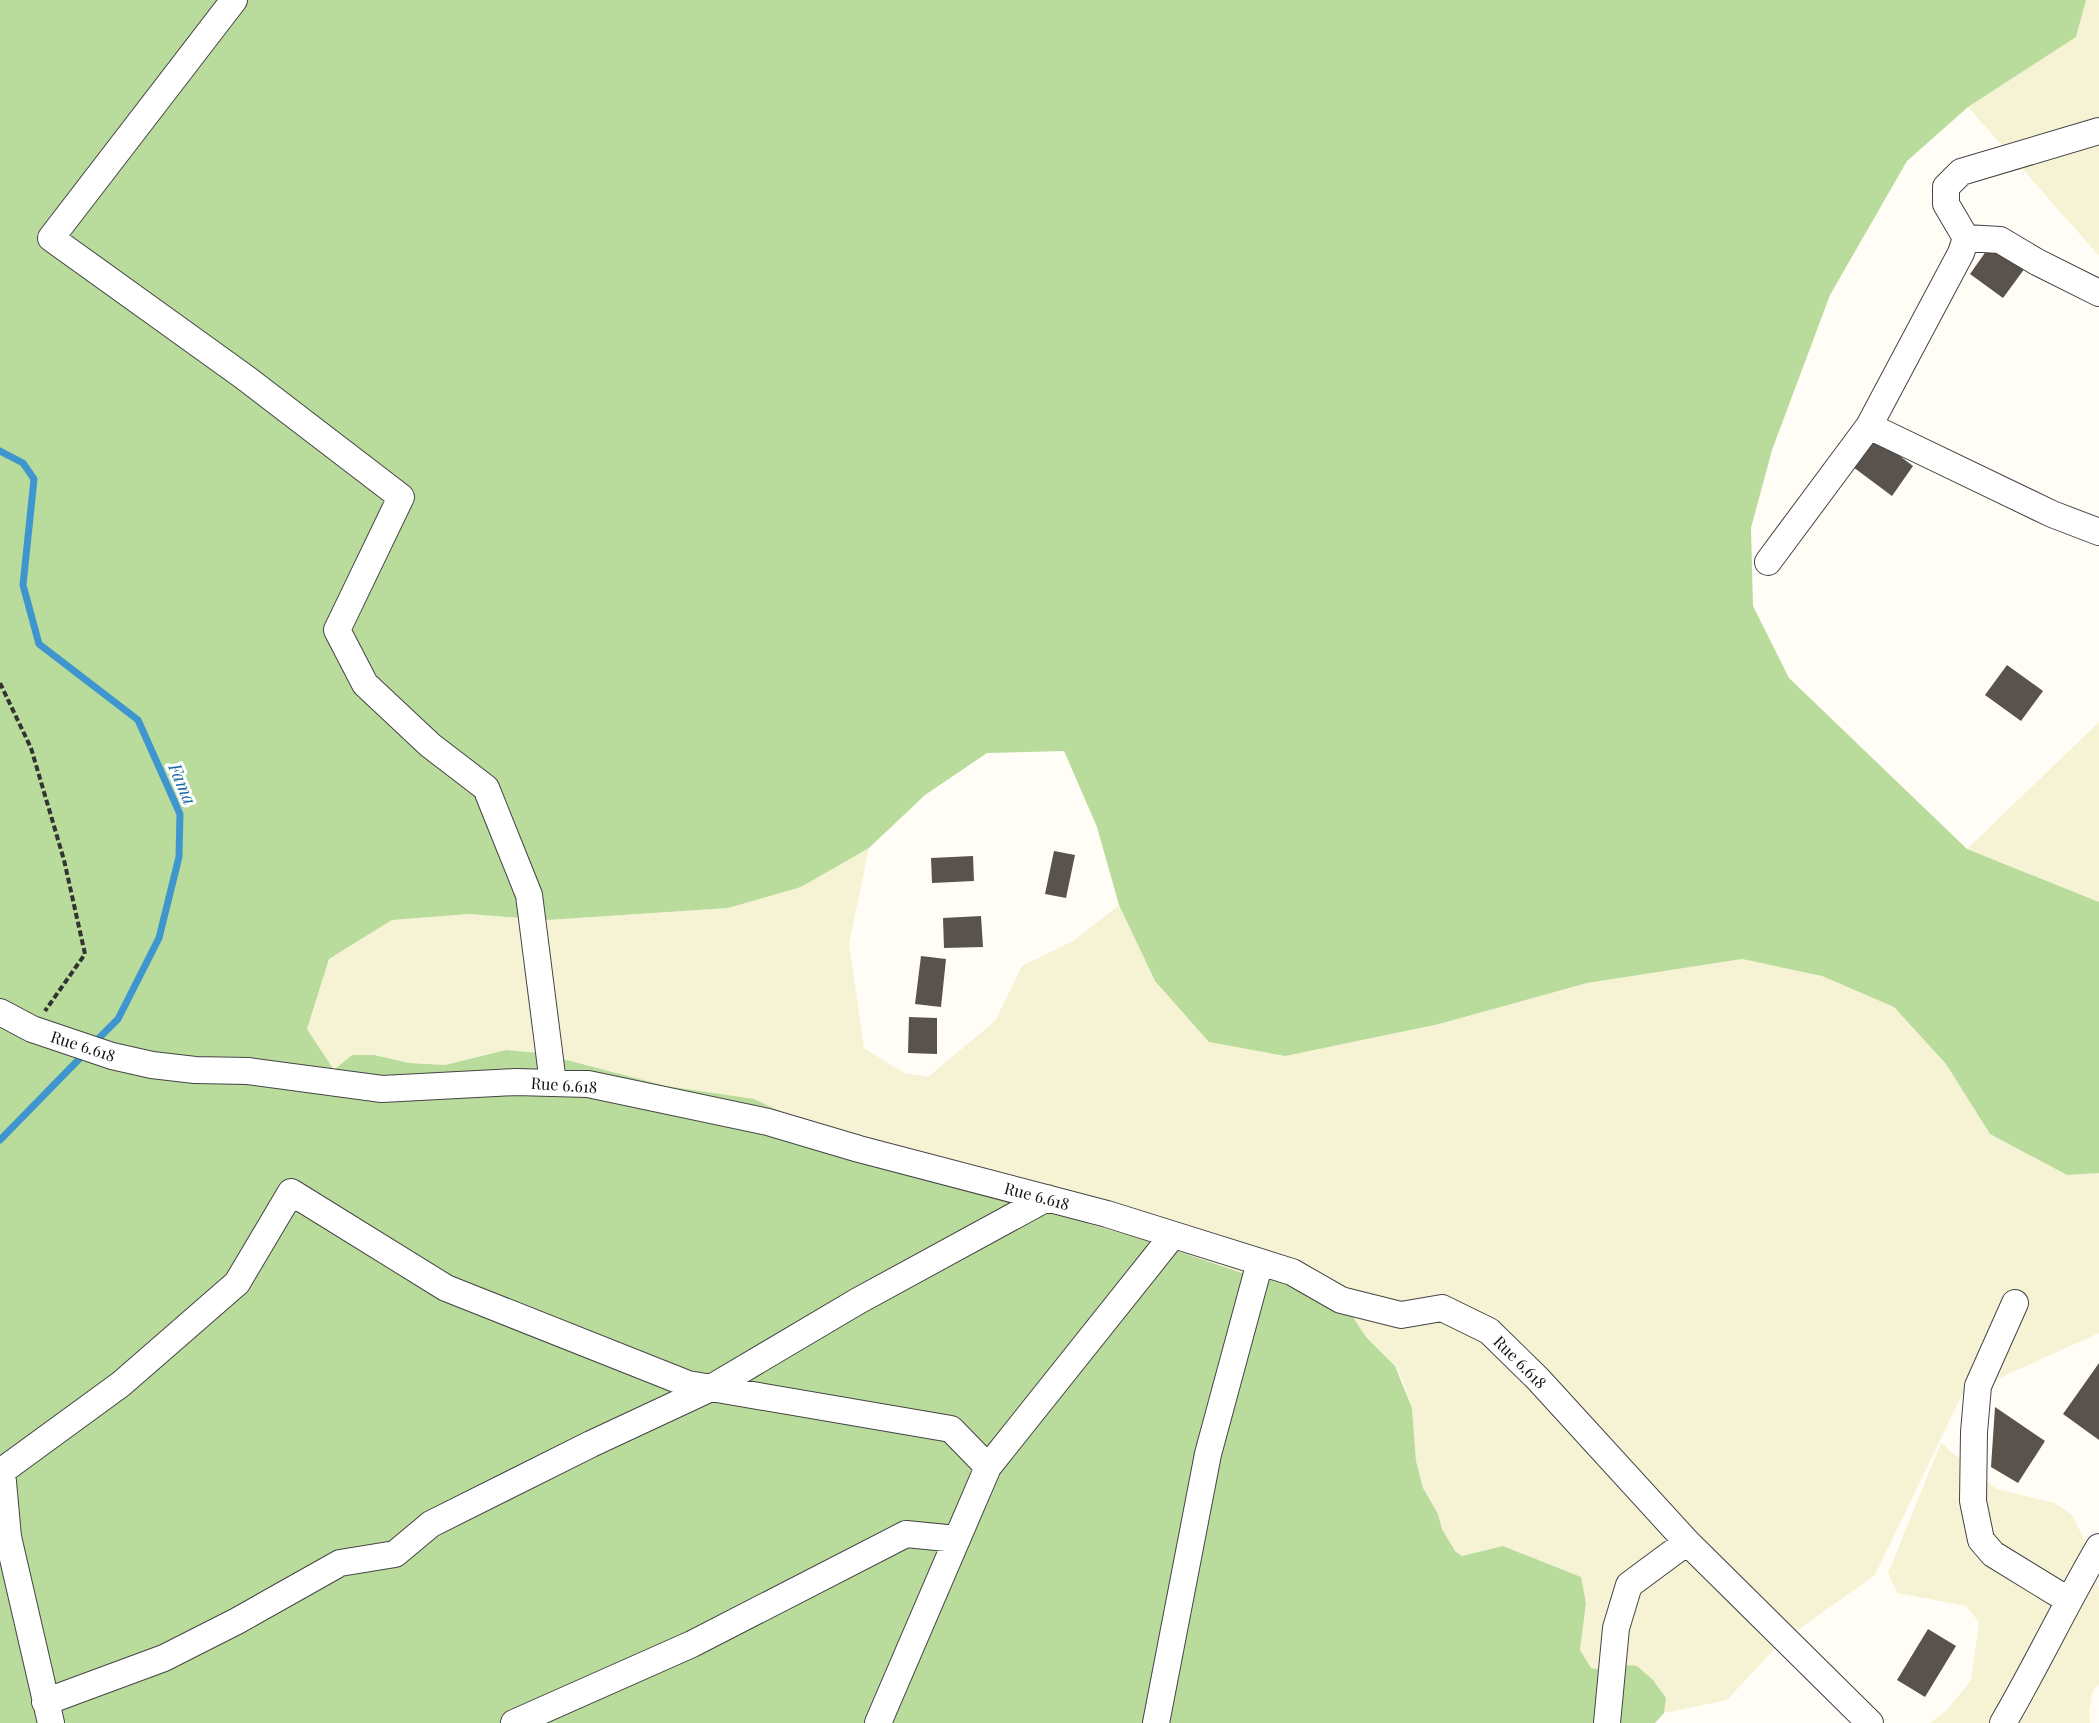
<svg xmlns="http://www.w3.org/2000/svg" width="2099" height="1723" font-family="'Playfair Display',serif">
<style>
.farmland{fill:#f6f3d4}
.forest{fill:#b9dc9c}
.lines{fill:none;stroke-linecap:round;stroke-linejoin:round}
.stream{stroke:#3f96cf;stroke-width:7}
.building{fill:#5a524d}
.minor-casing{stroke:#444;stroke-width:28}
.path{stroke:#333;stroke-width:4;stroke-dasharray:6 3;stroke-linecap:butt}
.minor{stroke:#fff;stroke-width:26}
.labels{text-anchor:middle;stroke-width:6;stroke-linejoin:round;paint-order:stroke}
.street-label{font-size:16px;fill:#111;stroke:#fff}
.water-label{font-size:18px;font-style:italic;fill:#1768a6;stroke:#fff}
</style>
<rect width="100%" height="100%" fill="#fffdf5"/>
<path class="farmland" d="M 2086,0 L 2099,0 L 2099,256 L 1968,107 L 2076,37 Z
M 2099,722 L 2099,902 L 1967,849 Z
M 869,848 L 849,944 L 864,1048 L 904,1073 L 928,1077 L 995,1021 L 1022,966 L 1073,941 L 1119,905 L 1155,981 L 1439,1024 L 1587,983 L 1742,959 L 1822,976 L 1894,1007 L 1946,1064 L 1990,1134 L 2067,1175 L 2099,1173 L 2099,1333 L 1962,1395 L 1875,1575 L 1781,1642 L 1727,1700 L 1664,1713 L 1666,1698 L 1606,1671 L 1590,1668 L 1580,1650 L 1586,1603 L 1581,1577 L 1503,1546 L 1462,1556 L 1455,1551 L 1442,1529 L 1438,1514 L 1423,1488 L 1416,1461 L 1412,1408 L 1402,1379 L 1395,1366 L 1366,1337 L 1351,1315 L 1258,1278 L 1142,1239 L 1089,1224 L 1070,1215 L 666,1086 L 540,1053 L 506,1050 L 445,1065 L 409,1063 L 334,1070 L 307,1029 L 329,959 L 392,920 L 469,914 L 547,920 L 728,908 L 801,887 Z
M 1941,1443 L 1996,1489 L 2055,1503 L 2072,1515 L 2090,1551 L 2099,1589 L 2099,1685 L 2093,1690 L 2089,1711 L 2090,1723 L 1930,1723 L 1947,1710 L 1971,1680 L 1979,1622 L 1966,1606 L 1897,1593 L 1888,1573 Z"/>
<path class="forest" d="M 0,0 L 2086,0 L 2076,37 L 1968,107 L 1907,161 L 1830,295 L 1772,450 L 1751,528 L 1753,606 L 1789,678 L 1967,849 L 2099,902 L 2099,1173 L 2067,1175 L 1990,1134 L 1946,1064 L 1894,1007 L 1822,976 L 1742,959 L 1587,983 L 1439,1024 L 1285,1056 L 1209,1042 L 1155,981 L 1119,905 L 1097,827 L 1064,751 L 987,753 L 925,795 L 869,848 L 801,887 L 728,908 L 547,920 L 469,914 L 392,920 L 329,959 L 307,1029 L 334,1070 L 352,1055 L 374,1055 L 409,1063 L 445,1065 L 506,1050 L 540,1053 L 666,1086 L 754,1099 L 814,1128 L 1071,1215 L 1089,1224 L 1142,1239 L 1257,1278 L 1274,1278 L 1351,1314 L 1366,1337 L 1395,1366 L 1412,1408 L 1416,1461 L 1423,1488 L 1438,1514 L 1442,1529 L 1455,1551 L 1462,1556 L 1503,1546 L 1581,1577 L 1586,1603 L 1580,1650 L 1591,1668 L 1606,1671 L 1627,1665 L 1637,1666 L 1653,1680 L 1666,1698 L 1664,1713 L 1655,1723 L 0,1723 Z"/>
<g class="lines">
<path class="stream" d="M 0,451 L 23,463 L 34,479 L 23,585 L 39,644 L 138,720 L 180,814 L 179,857 L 159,938 L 118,1019 L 93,1044
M 0,1140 L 86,1052"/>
</g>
<path class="building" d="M 1994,240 L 2028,264 L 2003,298 L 1970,274 Z
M 1871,434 L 1913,466 L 1892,496 L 1849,464 Z
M 2007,665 L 2043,691 L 2021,721 L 1985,695 Z
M 1054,851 L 1075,855 L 1066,898 L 1045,894 Z
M 973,856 L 974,881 L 932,883 L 931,858 Z
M 981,916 L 983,947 L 944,948 L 943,918 Z
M 921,956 L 946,959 L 941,1007 L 915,1004 Z
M 909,1017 L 937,1018 L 937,1054 L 908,1053 Z
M 2099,1363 L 2099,1440 L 2063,1414 Z
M 1995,1407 L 2045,1441 L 2018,1483 L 1991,1467 Z
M 1928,1629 L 1956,1646 L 1925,1697 L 1897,1680 Z"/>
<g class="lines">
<g class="minor-casing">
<path id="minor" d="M 234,0 L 51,238 L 243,376 L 401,497 L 337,630 L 365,684 L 430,745 L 486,788 L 529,895 L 553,1083
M 1966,238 L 2000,240 L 2037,262 L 2099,293
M 1869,426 L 2052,514 L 2099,532
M 1768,562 L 1869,426 L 1961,253 L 1966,238 L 1946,204 L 1946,187 L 1961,172 L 2099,131
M 0,1012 L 32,1029 L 112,1056 L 152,1065 L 195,1070 L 248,1071 L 382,1089 L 516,1082 L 588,1084 L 768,1122 L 859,1149 L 1107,1214 L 1292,1272 L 1341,1300 L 1401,1315 L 1442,1308 L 1489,1331 L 1538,1379 L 1687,1542 L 1870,1723
M 2015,1303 L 1978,1386 L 1974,1432 L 1973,1501 L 1981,1540 L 1993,1554 L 2068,1600
M 45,1702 L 164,1658 L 237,1621 L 340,1563 L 395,1554 L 431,1524 L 591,1444 L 711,1388 L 858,1301 L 1047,1198
M 51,1723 L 8,1537 L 2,1471 L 121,1384 L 237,1283 L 291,1192 L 446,1288 L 688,1384 L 951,1429 L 988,1467
M 514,1723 L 692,1644 L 906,1534 L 957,1539
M 878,1723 L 988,1467 L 1173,1235
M 1156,1723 L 1208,1454 L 1260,1262
M 1607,1723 L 1616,1628 L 1629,1585 L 1687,1542
M 2003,1723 C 2037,1665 2065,1605 2099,1547"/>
</g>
<path class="path" d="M 0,683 L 31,748 L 64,860 L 85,954 L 45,1011"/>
<use href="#minor" class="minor"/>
</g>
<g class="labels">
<g class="street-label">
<text transform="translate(83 1046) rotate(18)" y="6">Rue 6.618</text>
<text transform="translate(564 1085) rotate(4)" y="6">Rue 6.618</text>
<text transform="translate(1037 1196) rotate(15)" y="6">Rue 6.618</text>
<text transform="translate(1520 1362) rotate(45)" y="6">Rue 6.618</text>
</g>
<g class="water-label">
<text transform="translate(182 784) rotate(67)" y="6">Fama</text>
</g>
</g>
</svg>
